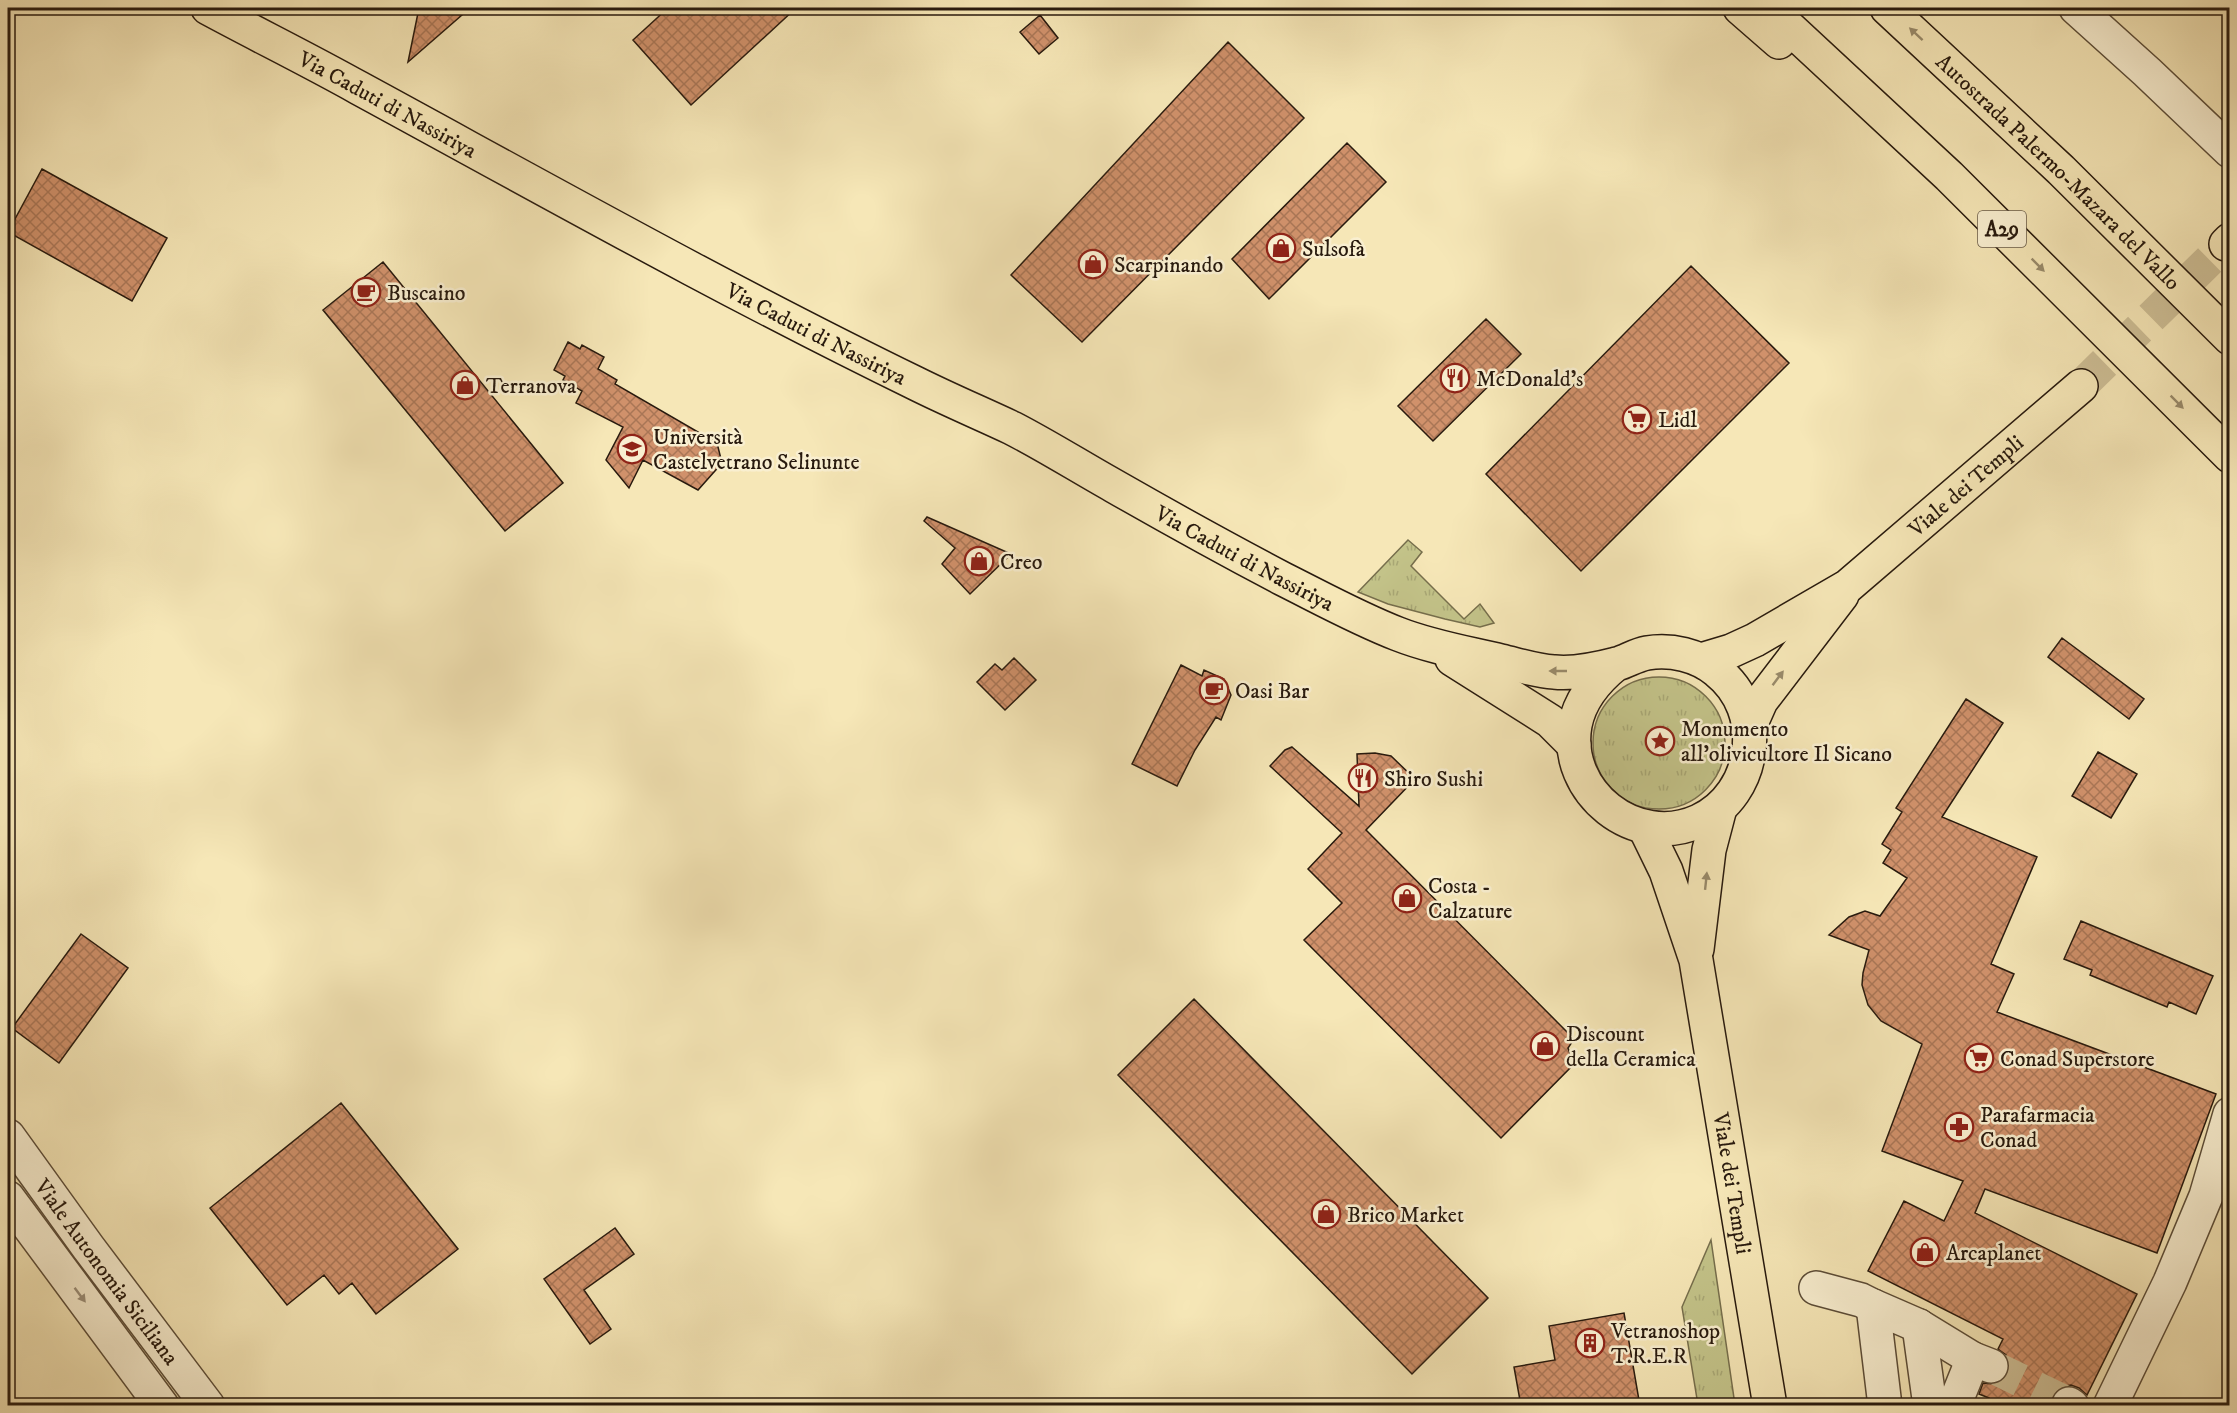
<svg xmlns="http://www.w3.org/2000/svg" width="2237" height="1413" font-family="'IM FELL DW Pica',serif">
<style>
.grass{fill:url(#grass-tufts);stroke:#766e4c;stroke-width:1.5}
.building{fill:url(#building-cross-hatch);stroke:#281a0e;stroke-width:1.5}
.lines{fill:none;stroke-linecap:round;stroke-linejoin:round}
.minor-tunnel{stroke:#cdbe95;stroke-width:33;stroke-dasharray:33 16;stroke-linecap:butt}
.major-tunnel{stroke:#cdbe95;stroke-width:33;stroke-dasharray:33 16;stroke-linecap:butt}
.minor-casing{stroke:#5c4d38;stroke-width:36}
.major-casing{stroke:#281a0e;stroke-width:36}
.highway-casing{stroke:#281a0e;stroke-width:36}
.minor{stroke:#f9efd0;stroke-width:33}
.major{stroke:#f6e7b7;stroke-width:33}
.highway{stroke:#f6e7b7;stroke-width:33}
.oneway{fill:#998b6b}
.oneway2{fill:#9b8f79}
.labels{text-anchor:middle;stroke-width:5;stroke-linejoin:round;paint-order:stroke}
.shield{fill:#f9efd0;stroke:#675a48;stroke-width:1.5}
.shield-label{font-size:21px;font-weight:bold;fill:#281a0e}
.street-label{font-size:22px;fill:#281a0e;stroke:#f9efd0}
.poi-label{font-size:22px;fill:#281a0e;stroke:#f9efd0;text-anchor:start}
</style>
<defs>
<pattern id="grass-tufts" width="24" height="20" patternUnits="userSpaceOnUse" patternTransform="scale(1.5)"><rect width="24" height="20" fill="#c3c389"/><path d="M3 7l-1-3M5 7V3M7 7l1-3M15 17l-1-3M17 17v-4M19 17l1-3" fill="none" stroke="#a8a775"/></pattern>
<pattern id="building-cross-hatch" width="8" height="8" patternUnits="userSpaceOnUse" patternTransform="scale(1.5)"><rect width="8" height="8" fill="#d0916b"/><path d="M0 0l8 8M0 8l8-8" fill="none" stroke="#a97656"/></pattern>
</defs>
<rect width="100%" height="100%" fill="#f6e7b7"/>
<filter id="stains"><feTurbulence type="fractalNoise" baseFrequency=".00333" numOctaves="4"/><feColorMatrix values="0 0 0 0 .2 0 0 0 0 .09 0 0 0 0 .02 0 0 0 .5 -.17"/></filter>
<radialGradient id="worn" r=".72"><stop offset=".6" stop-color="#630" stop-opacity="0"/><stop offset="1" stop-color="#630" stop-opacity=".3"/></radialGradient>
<path class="grass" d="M 1408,540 L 1422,552 L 1411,566 L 1464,619 L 1480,604 L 1494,623 L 1480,627 L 1445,619 L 1388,604 L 1358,592 Z
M1593 743a66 66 0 1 1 132 0a66 66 0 1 1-132 0Z
M 1711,1240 L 1735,1405 L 1698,1405 L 1682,1307 Z"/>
<path class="building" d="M 419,8 L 470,8 L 408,62 Z
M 668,8 L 796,8 L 691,105 L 633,40 Z
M 1040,15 L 1058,38 L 1039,54 L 1020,32 Z
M 1228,42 L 1304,118 L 1082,342 L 1011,275 Z
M 1347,143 L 1386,182 L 1269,299 L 1232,259 Z
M 42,169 L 167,238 L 132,301 L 8,232 Z
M 383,262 L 563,483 L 505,531 L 323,310 Z
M 1691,266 L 1789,363 L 1581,571 L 1486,474 Z
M 1486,319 L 1521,354 L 1433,441 L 1398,406 Z
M 568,342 L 580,349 L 582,345 L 604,357 L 598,369 L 617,380 L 615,384 L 717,443 L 722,463 L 698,490 L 643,460 L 629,488 L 606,460 L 623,427 L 576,403 L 582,391 L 563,380 L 565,376 L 554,370 Z
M 927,517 L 1011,554 L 970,594 L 942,564 L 955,548 L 924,521 Z
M 2062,638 L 2144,699 L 2129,719 L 2048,657 Z
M 1014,658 L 1036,680 L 1005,710 L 977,682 L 995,664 L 1002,670 Z
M 1181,665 L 1202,676 L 1204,670 L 1224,679 L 1231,695 L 1221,720 L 1216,717 L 1195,750 L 1177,786 L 1132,764 Z
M 1966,699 L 2003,723 L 1942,817 L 2037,857 L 1991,964 L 2014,974 L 1997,1012 L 2216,1094 L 2157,1253 L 1985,1189 L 1975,1213 L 2137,1294 L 2087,1395 L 2079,1388 L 2071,1385 L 2061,1387 L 2053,1394 L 2051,1406 L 1986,1406 L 1989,1398 L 1979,1394 L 1983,1383 L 1994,1384 L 2003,1380 L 2009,1372 L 2009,1363 L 2006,1355 L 1998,1349 L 2003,1339 L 1868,1271 L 1904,1201 L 1944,1221 L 1963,1181 L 1882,1151 L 1922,1044 L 1881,1021 L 1868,1005 L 1862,985 L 1863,973 L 1869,950 L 1829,935 L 1849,917 L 1865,911 L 1880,916 L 1907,878 L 1883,863 L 1891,850 L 1882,844 L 1902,812 L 1896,808 Z
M 1292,747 L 1359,806 L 1357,754 L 1375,753 L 1391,756 L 1415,779 L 1366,830 L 1574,1039 L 1568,1048 L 1574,1064 L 1501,1138 L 1304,940 L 1342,903 L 1308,869 L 1342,833 L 1270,766 L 1285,750 Z
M 2098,752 L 2137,774 L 2111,818 L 2072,796 Z
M 2081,921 L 2213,976 L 2196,1014 L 2169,1002 L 2167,1007 L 2090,975 L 2092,970 L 2064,959 Z
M 81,934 L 128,968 L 59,1063 L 12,1028 Z
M 1194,999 L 1488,1298 L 1412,1374 L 1118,1075 Z
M 341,1103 L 458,1249 L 376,1314 L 352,1283 L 339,1294 L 324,1275 L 287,1305 L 210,1208 Z
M 615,1228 L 634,1254 L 584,1290 L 611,1329 L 590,1344 L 544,1279 Z
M 1624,1313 L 1640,1406 L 1521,1406 L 1514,1367 L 1555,1360 L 1549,1326 Z"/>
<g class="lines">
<path class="minor-tunnel" d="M 1991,1366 L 2069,1404"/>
<path class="major-tunnel" d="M 2081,386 L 2226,244"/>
<g class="minor-casing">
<g id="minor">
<path d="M 2076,8 L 2147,72 L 2230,151"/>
<path id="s1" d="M 8,1136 L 88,1247 L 208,1406"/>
<path d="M 8,1198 L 162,1406"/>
<path d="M 1816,1288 L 1861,1300 L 1873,1306"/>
<path d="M 1919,1326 L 1930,1406"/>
<path d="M 2069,1404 L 2072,1406"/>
<path d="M 1885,1406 L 1873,1306 L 1919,1326 L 1973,1359"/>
<path d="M 1954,1406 L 1973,1359 L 1991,1366"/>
<path d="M 2110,1406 L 2170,1282 L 2206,1196 L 2230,1114"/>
</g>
</g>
<g class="major-casing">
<g id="major">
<path id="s2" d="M 208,8 C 258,35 309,60 359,88 C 543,188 726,291 915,383 C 947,399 980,413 1012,428 C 1047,446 1080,467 1114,486 C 1170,518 1226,549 1283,579 C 1321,598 1359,619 1398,634 C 1431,647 1467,653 1501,661 C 1518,665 1536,671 1554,672 C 1573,674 1598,669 1617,664 C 1627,661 1636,655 1647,653 C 1671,649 1698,655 1717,671 C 1768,711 1757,794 1699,821 C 1635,850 1563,792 1575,725 C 1580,699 1596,680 1616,664"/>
<path d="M 2226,244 L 2230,240"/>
<path d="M 1452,659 L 1550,721 L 1574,745"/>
<path id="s3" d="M 1701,660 L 1731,651 L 1755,640 L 1848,586 L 2081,386"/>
<path d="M 1749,728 L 1761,701 L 1842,595"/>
<path id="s4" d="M 1645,828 L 1666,871 L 1696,960 L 1770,1406"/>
<path d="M 1697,949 L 1709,850 L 1720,808"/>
</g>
</g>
<g class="highway-casing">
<g id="highway">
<path d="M 1740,8 L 1779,42"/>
<path d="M 1768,8 L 1949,176 L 2230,456"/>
<path id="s5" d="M 1887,8 L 2061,170 L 2230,338"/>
</g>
</g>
<use href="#minor" class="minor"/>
<use href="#major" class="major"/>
<use href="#highway" class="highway"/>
</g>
<defs><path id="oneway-solid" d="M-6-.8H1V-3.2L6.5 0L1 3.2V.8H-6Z" transform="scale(1.5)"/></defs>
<g class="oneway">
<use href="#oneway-solid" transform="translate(1916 34) rotate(-137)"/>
<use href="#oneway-solid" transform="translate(2038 265) rotate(45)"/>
<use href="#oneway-solid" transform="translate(2177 402) rotate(45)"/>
<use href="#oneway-solid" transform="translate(1558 671) rotate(180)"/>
<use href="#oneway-solid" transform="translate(1778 678) rotate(-53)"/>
<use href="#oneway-solid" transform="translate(1706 881) rotate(-84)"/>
</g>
<use class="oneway2" href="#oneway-solid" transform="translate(80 1295) rotate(53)"/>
<defs>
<g id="shop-ring" transform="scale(1.5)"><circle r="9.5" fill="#f9efd0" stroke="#8f2418" stroke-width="1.5"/><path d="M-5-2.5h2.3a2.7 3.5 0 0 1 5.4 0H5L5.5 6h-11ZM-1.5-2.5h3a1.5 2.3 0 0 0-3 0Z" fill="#8f2418"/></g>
<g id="cafe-ring" transform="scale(1.5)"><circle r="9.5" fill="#f9efd0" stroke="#8f2418" stroke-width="1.5"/><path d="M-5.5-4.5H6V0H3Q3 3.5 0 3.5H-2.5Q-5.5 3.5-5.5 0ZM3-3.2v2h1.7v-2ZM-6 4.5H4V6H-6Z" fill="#8f2418"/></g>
<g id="restaurant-ring" transform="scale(1.5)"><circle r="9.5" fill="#f9efd0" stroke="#8f2418" stroke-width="1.5"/><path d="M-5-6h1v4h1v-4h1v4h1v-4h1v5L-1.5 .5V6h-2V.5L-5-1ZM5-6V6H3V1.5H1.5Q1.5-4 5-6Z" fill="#8f2418"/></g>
<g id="supermarket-ring" transform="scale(1.5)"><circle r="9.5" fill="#f9efd0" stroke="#8f2418" stroke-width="1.5"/><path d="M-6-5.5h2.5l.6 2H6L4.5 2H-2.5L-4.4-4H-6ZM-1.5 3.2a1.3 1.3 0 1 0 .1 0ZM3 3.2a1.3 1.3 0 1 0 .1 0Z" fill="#8f2418"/></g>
<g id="university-ring" transform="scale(1.5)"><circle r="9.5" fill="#f9efd0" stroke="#8f2418" stroke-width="1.5"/><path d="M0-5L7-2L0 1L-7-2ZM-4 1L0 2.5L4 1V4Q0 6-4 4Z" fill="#8f2418"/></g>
<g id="sight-ring" transform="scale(1.5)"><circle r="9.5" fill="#f9efd0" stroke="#8f2418" stroke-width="1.5"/><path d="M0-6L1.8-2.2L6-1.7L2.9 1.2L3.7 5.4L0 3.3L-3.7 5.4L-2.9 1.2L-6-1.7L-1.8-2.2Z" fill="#8f2418"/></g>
<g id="pharmacy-ring" transform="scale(1.5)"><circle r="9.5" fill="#f9efd0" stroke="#8f2418" stroke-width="1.5"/><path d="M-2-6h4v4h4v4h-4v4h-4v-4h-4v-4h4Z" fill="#8f2418"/></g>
<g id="building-ring" transform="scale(1.5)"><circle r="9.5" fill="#f9efd0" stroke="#8f2418" stroke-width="1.5"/><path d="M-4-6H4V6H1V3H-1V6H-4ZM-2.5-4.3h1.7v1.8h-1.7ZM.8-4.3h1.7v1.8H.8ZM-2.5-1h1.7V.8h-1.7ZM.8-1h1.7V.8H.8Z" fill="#8f2418"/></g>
</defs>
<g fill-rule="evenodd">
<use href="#shop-ring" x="1281" y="248"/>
<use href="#shop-ring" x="1093" y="264"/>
<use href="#cafe-ring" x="366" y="292"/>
<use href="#restaurant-ring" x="1455" y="378"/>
<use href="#shop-ring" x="465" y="385"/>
<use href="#supermarket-ring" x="1637" y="419"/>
<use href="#university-ring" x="632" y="449"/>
<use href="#shop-ring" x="979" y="561"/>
<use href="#cafe-ring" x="1214" y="690"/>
<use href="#sight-ring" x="1660" y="741"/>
<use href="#restaurant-ring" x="1363" y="778"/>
<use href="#shop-ring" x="1407" y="898"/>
<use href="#shop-ring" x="1545" y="1046"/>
<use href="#supermarket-ring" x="1979" y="1058"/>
<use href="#pharmacy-ring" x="1959" y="1127"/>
<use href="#shop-ring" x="1326" y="1214"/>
<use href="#shop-ring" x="1925" y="1252"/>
<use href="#building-ring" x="1590" y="1343"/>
</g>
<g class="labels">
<rect class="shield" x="1978" y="211" width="48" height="36" rx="4.5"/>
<g class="shield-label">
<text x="2002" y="236">A29</text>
</g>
<g class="street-label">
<text dy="8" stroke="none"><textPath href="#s2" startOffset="204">Via Caduti di Nassiriya</textPath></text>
<text dy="8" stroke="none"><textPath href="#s5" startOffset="237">Autostrada Palermo-Mazara del Vallo</textPath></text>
<text dy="8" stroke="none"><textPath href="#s2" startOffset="690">Via Caduti di Nassiriya</textPath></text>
<text dy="8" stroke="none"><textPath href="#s3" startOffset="320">Viale dei Templi</textPath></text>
<text dy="8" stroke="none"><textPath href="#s2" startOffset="1174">Via Caduti di Nassiriya</textPath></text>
<text dy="8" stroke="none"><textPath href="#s4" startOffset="368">Viale dei Templi</textPath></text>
<text dy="8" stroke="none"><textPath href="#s1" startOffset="168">Viale Autonomia Siciliana</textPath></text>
</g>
<g class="poi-label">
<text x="1302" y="256">Sulsofà</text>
<text x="1114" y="272">Scarpinando</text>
<text x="387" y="300">Buscaino</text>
<text x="1476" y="386">McDonald's</text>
<text x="486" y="393">Terranova</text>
<text x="1658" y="427">Lidl</text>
<text x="653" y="444">Università<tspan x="653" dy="25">Castelvetrano Selinunte</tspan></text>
<text x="1000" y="569">Creo</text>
<text x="1235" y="698">Oasi Bar</text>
<text x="1681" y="736">Monumento<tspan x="1681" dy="25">all'olivicultore Il Sicano</tspan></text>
<text x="1384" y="786">Shiro Sushi</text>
<text x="1428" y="893">Costa -<tspan x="1428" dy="25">Calzature</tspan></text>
<text x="1566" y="1041">Discount<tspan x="1566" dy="25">della Ceramica</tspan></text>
<text x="2000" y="1066">Conad Superstore</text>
<text x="1980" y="1122">Parafarmacia<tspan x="1980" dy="25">Conad</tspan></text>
<text x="1347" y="1222">Brico Market</text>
<text x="1946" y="1260">Arcaplanet</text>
<text x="1611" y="1338">Vetranoshop<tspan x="1611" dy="25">T.R.E.R</tspan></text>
</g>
</g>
<rect width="2237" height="1413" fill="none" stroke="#f6e7b7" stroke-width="30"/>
<rect x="9" y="9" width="2219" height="1395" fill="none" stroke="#281a0e" stroke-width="3"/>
<rect x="15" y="15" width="2207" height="1383" fill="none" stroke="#281a0e" stroke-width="1.5"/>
<rect width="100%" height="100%" filter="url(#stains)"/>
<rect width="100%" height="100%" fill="url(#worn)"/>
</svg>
